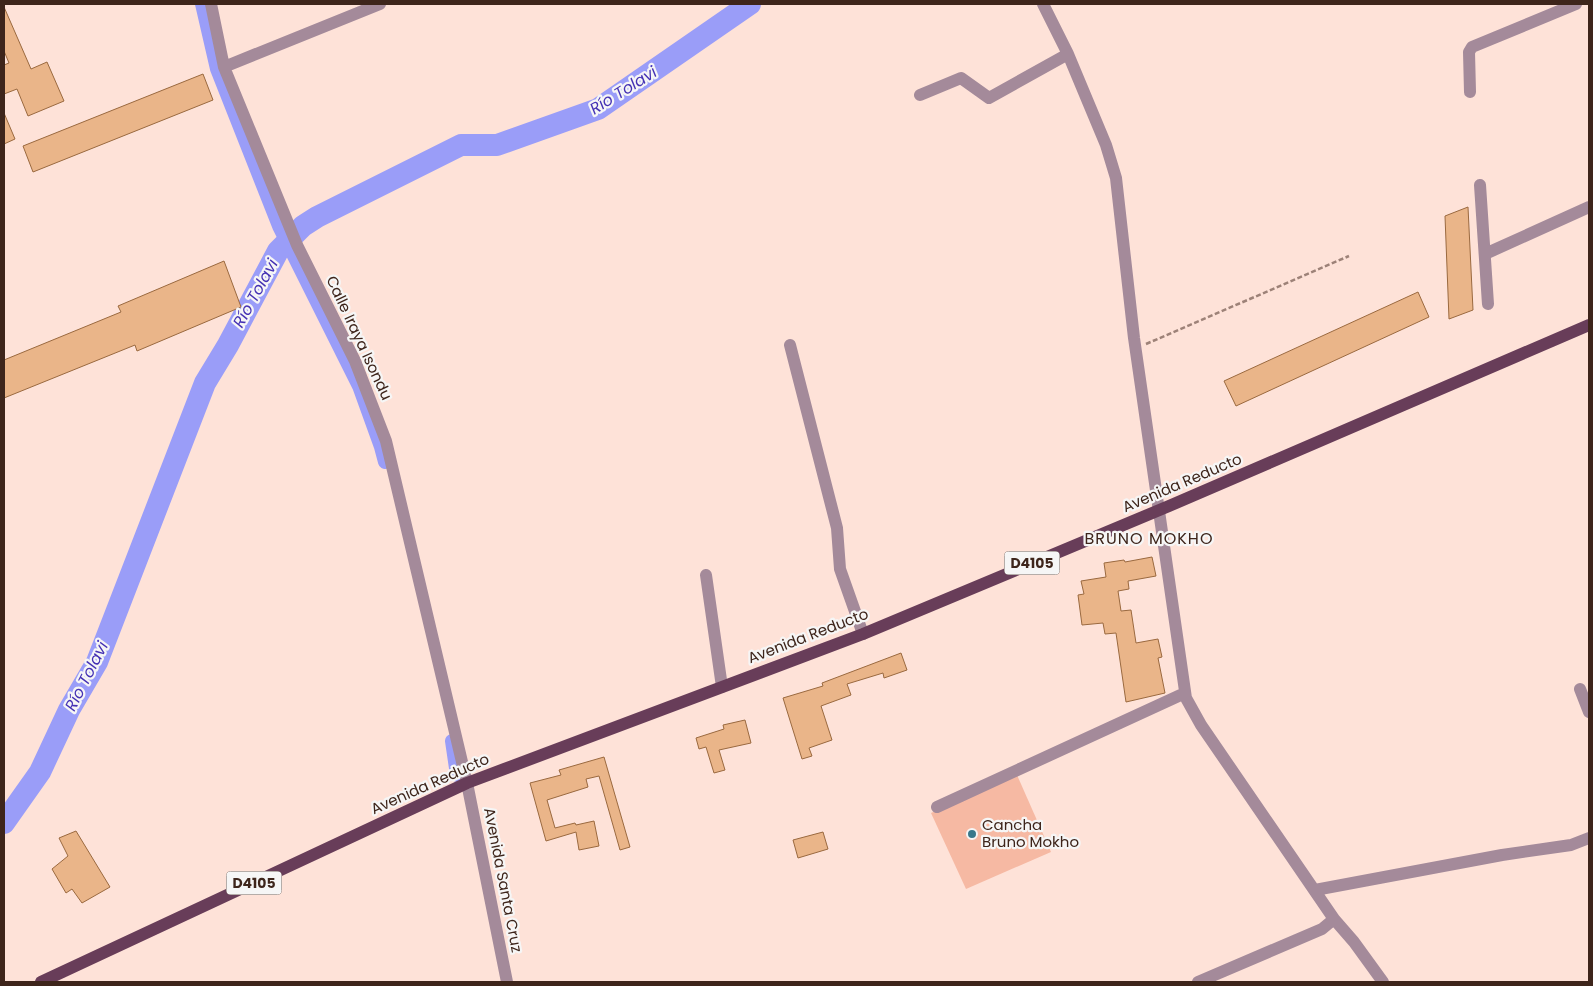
<svg xmlns="http://www.w3.org/2000/svg" width="1593" height="986" font-family="Poppins,sans-serif">
<style>
.green{fill:#f6b9a3}
.lines{fill:none;stroke-linecap:round;stroke-linejoin:round}
.canal{stroke:#9a9df8;stroke-width:14}
.river{stroke:#9a9df8;stroke-width:22}
.building{fill:#eab589;stroke:#9a693f}
.path{stroke:#9d8278;stroke-width:2.5;stroke-dasharray:5 2.5;stroke-linecap:butt}
.minor{stroke:#a48a9a;stroke-width:12}
.major{stroke:#683d59;stroke-width:12}
.poi-dot{fill:#38788b;stroke:#f6f6f6;stroke-width:2}
.labels{text-anchor:middle;stroke-width:4.5;stroke-linejoin:round;paint-order:stroke}
.shield{fill:#f6f6f6;stroke:#75645d;stroke-width:1}
.shield-label{font-size:14px;font-weight:bold;fill:#3e251b}
.street-label{font-size:15px;fill:#3e251b;stroke:#f6f6f6}
.poi-label{font-size:15px;fill:#3e251b;stroke:#f6f6f6;text-anchor:start}
.water-label{font-size:16px;font-style:italic;fill:#4532b4;stroke:#f6f6f6}
.neighbourhood-label{font-size:16px;letter-spacing:1px;fill:#3e251b;stroke:#f6f6f6}
</style>
<rect width="100%" height="100%" fill="#fee2d8"/>
<path class="green" d="M 1017,775 L 1051,852 L 966,889 L 931,813 Z"/>
<g class="lines">
<path class="canal" d="M 202,4 L 217,69 L 279,226 L 359,386 L 381,447 L 385,462
M 452,741 L 457,775"/>
<path class="river" d="M 4,823 L 40,772 L 69,710 L 97,662 L 205,383 L 228,345 L 278,251 L 303,226 L 317,217 L 461,145 L 497,145 L 598,109 L 750,4"/>
</g>
<path class="building" d="M 4,7 L 31,69 L 47,62 L 64,101 L 28,116 L 17,89 L 4,94 L 4,65 L 9,63 L 4,51 Z
M 203,74 L 213,100 L 33,172 L 23,146 Z
M 4,113 L 15,139 L 4,144 Z
M 1468,207 L 1473,310 L 1449,319 L 1445,216 Z
M 224,261 L 241,307 L 137,351 L 135,345 L 4,398 L 4,360 L 121,312 L 118,306 Z
M 1418,292 L 1429,317 L 1236,406 L 1224,381 Z
M 1152,557 L 1156,576 L 1128,581 L 1129,589 L 1118,591 L 1121,611 L 1131,610 L 1136,643 L 1158,639 L 1162,657 L 1158,658 L 1165,693 L 1126,702 L 1116,633 L 1105,634 L 1103,623 L 1082,625 L 1078,595 L 1084,594 L 1081,581 L 1106,577 L 1104,563 L 1124,560 L 1125,562 Z
M 901,653 L 907,670 L 884,678 L 883,673 L 847,684 L 851,695 L 821,706 L 832,740 L 809,748 L 812,756 L 802,759 L 783,698 L 823,686 L 822,683 Z
M 745,720 L 751,743 L 719,750 L 725,770 L 714,773 L 706,747 L 699,749 L 696,738 L 724,729 L 723,725 Z
M 604,757 L 630,847 L 620,850 L 599,776 L 586,779 L 588,787 L 547,800 L 555,828 L 575,823 L 576,825 L 594,821 L 599,846 L 579,850 L 576,832 L 546,841 L 530,783 L 561,775 L 559,770 Z
M 76,831 L 110,887 L 82,903 L 72,889 L 66,893 L 52,869 L 68,856 L 59,838 Z
M 823,832 L 828,849 L 798,858 L 793,840 Z"/>
<g class="lines">
<path class="path" d="M 1146,344 L 1349,256"/>
<path class="minor" d="M 211,4 L 224,67 L 297,245 L 355,361 L 386,441 L 467,783 L 507,982
M 1043,4 L 1068,54 L 1106,145 L 1116,178 L 1134,338 L 1186,698 L 1201,725 L 1334,919 L 1354,942 L 1383,982
M 224,67 L 380,4
M 1470,92 L 1469,52 L 1472,47 L 1576,4
M 920,95 L 961,78 L 989,98 L 1068,54
M 1480,185 L 1488,304
M 1485,254 L 1589,207
M 790,345 L 837,528 L 840,569 L 863,634
M 706,575 L 722,687
M 1580,689 L 1589,712
M 937,807 L 1185,693
M 1315,890 L 1502,855 L 1571,845 L 1589,838
M 1198,982 L 1322,929 L 1334,919"/>
<path class="major" d="M 41,982 L 467,783 L 863,634 L 1169,506 L 1589,325"/>
</g>
<circle class="poi-dot" cx="972" cy="834" r="5"/>
<g class="labels">
<g class="shield">
<rect x="1004.5" y="551.5" width="55" height="23" rx="4"/>
<rect x="226.5" y="871.5" width="55" height="23" rx="4"/>
</g>
<g class="shield-label">
<text x="1032" y="568">D4105</text>
<text x="254" y="888">D4105</text>
</g>
<g class="street-label">
<text transform="translate(359 338) rotate(65)" y="5">Calle Iraya Isondu</text>
<text transform="translate(1182 483) rotate(-23)" y="5">Avenida Reducto</text>
<text transform="translate(808 636) rotate(-21)" y="5">Avenida Reducto</text>
<text transform="translate(430 784) rotate(-24)" y="5">Avenida Reducto</text>
<text transform="translate(503 880) rotate(79)" y="5">Avenida Santa Cruz</text>
</g>
<g class="poi-label">
<text x="982" y="830">Cancha<tspan x="982" dy="17">Bruno Mokho</tspan></text>
</g>
<g class="water-label">
<text transform="translate(623 90) rotate(-32)" y="6">Río Tolavi</text>
<text transform="translate(255 293) rotate(-61)" y="6">Río Tolavi</text>
<text transform="translate(86 676) rotate(-63)" y="6">Río Tolavi</text>
</g>
<g class="neighbourhood-label">
<text x="1149" y="544">BRUNO MOKHO</text>
</g>
</g>
<rect width="1593" height="986" fill="none" stroke="#3e251b" stroke-width="10"/>
</svg>
